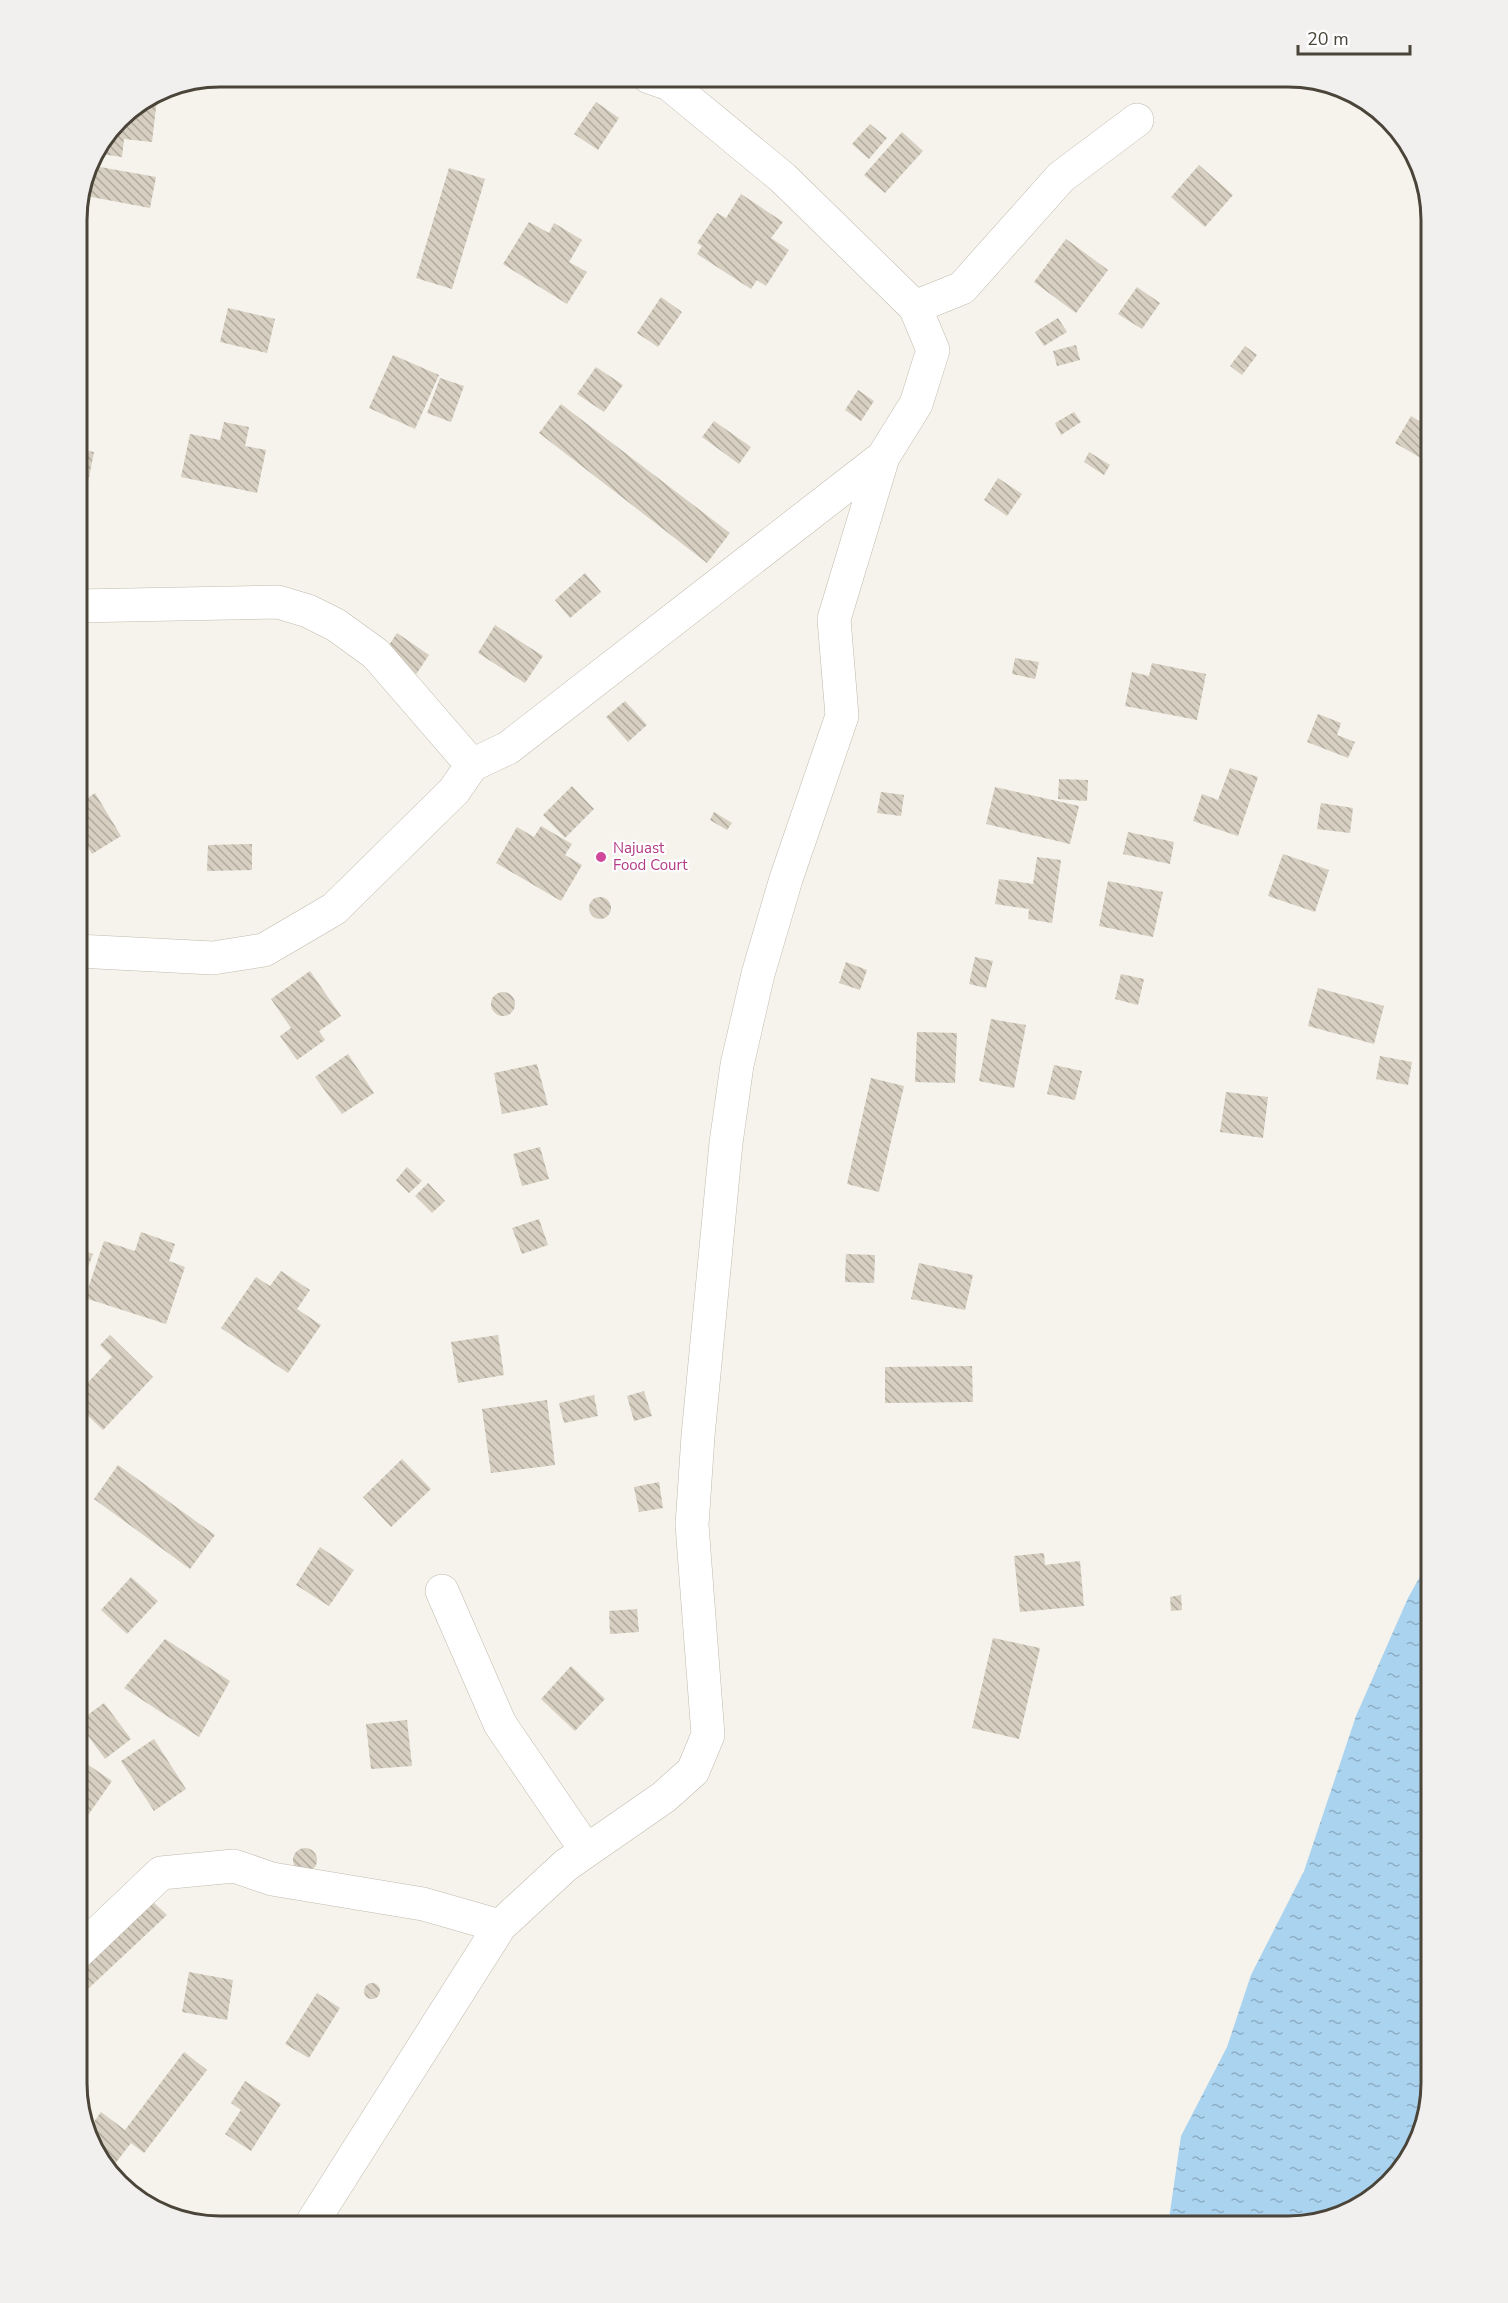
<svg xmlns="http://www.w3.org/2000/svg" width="1508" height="2303" font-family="'Nunito Sans',sans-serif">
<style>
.water{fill:url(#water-ripples)}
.building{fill:url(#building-back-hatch)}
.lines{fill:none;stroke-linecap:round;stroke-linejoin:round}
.minor-casing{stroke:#c1bbae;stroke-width:34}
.minor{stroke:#fff;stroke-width:33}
.hotel-dot{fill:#d1479c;stroke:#fff;stroke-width:2}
.labels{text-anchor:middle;stroke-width:4.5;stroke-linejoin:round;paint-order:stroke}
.hotel-label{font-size:15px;fill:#b23c85;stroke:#fff;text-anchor:start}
.rim{fill:none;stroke:#4a4439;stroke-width:3}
</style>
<defs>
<pattern id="water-ripples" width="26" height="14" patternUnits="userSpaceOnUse" patternTransform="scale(1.5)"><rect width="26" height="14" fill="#aad3f0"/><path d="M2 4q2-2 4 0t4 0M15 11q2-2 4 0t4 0" fill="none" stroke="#8cadc3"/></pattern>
<pattern id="building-back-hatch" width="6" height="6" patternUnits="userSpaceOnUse" patternTransform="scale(1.5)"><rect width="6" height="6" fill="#d7cfc1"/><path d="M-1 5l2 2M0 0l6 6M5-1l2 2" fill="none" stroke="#b0aa9e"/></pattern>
</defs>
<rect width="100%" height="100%" fill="#f5f3ec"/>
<path class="water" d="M 1431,1557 L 1431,2083 L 1412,2155 L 1352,2212 L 1288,2226 L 1168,2226 L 1181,2136 L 1227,2047 L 1251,1975 L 1304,1871 L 1356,1716 L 1408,1598 Z"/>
<path class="building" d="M 150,98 L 157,99 L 152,142 L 124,139 L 122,157 L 94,153 L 119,118 Z
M 596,102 L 619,118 L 598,150 L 574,134 Z
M 870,124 L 887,138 L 869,159 L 852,144 Z
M 902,132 L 923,151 L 885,193 L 864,175 Z
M 89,165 L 156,177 L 150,208 L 81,195 Z
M 1199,165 L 1233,195 L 1205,227 L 1171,197 Z
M 449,168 L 485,179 L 452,289 L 416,278 Z
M 741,194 L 783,222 L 771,238 L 789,250 L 766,286 L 757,280 L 751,289 L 697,254 L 702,246 L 697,243 L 717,213 L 726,218 Z
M 77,214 L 88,220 L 77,242 Z
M 529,222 L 549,233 L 554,223 L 582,240 L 569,262 L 587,272 L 567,304 L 503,264 Z
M 1066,239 L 1108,270 L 1076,313 L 1034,282 Z
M 1137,287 L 1160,303 L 1142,329 L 1118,314 Z
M 661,297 L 682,312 L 658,347 L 637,333 Z
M 228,308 L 275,319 L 267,353 L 220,342 Z
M 1058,318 L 1067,332 L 1044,346 L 1035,332 Z
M 1076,345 L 1080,360 L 1057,366 L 1053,351 Z
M 1245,346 L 1257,355 L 1242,375 L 1230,366 Z
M 393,355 L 439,375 L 415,429 L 369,408 Z
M 1431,360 L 1431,379 L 1422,373 Z
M 596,367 L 623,385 L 604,412 L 577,394 Z
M 440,378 L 464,386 L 451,422 L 427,413 Z
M 858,390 L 874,401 L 861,421 L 845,410 Z
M 561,404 L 730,533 L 707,563 L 539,433 Z
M 1074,412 L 1081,422 L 1061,435 L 1055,423 Z
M 1411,416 L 1431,428 L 1431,464 L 1395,443 Z
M 714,421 L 751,447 L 739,464 L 702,437 Z
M 224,422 L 249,427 L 245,446 L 266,450 L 257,493 L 181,477 L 190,434 L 220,440 Z
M 77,449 L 94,452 L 82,513 L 77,512 Z
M 1089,452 L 1110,465 L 1104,475 L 1084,462 Z
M 998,478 L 1022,494 L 1007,516 L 984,500 Z
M 585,573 L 601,592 L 570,618 L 555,600 Z
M 495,625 L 543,656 L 525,683 L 478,653 Z
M 397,633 L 429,655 L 415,676 L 383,654 Z
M 1015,658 L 1039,662 L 1035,679 L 1012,674 Z
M 1152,663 L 1206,674 L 1197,720 L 1125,706 L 1132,672 L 1149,676 Z
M 625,701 L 647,725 L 628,742 L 606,717 Z
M 1318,714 L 1341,723 L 1337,735 L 1355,742 L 1348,758 L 1307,742 Z
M 1230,768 L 1258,777 L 1238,836 L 1193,821 L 1202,794 L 1218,800 Z
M 1059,779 L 1088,780 L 1087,801 L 1058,799 Z
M 572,786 L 594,809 L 565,838 L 543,815 Z
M 995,787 L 1079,806 L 1070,844 L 986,824 Z
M 881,792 L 904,795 L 901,816 L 877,813 Z
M 95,793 L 121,836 L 92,854 L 77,829 L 77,805 Z
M 1321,803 L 1353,808 L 1350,833 L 1317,829 Z
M 714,812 L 732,823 L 727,830 L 710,820 Z
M 541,826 L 572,844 L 565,855 L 582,865 L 561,901 L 496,863 L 517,827 L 534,837 Z
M 1128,832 L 1174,842 L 1170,864 L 1123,854 Z
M 252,844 L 252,870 L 207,871 L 208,845 Z
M 1283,854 L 1329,870 L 1315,912 L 1268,896 Z
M 1037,857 L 1061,860 L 1052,923 L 1028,919 L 1029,909 L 995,904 L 999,879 L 1033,884 Z
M 1108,881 L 1163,892 L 1153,937 L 1099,926 Z
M589 908a11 11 0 1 1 22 0a11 11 0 1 1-22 0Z
M 975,957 L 993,961 L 986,988 L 969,984 Z
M 846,962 L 867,970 L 860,990 L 839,983 Z
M 310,971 L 341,1016 L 319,1031 L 325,1040 L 297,1060 L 280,1036 L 291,1028 L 271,999 Z
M 1121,974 L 1144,979 L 1138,1005 L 1115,999 Z
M 1318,988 L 1384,1006 L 1374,1044 L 1308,1026 Z
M491 1004a12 12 0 1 1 24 0a12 12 0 1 1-24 0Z
M 991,1019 L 1026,1025 L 1014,1088 L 979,1081 Z
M 917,1032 L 957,1033 L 955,1083 L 915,1082 Z
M 348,1054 L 374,1093 L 342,1114 L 315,1077 Z
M 1380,1056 L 1412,1062 L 1408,1085 L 1376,1079 Z
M 537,1064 L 548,1105 L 502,1114 L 494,1073 Z
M 1054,1065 L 1082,1071 L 1075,1100 L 1047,1094 Z
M 871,1078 L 904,1086 L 879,1192 L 847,1184 Z
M 1226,1092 L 1268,1097 L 1263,1138 L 1220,1132 Z
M 540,1147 L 549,1179 L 522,1186 L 513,1154 Z
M 407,1167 L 422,1181 L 409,1193 L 396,1180 Z
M 428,1183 L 445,1201 L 432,1213 L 415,1196 Z
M 539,1219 L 548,1245 L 522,1254 L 512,1228 Z
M 141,1232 L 175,1244 L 169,1261 L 185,1267 L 166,1324 L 85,1298 L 104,1241 L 135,1251 Z
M 77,1248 L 93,1254 L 80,1288 L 77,1287 Z
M 846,1254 L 875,1255 L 874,1283 L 845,1282 Z
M 919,1263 L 973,1275 L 965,1310 L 911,1299 Z
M 281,1271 L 310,1290 L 297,1309 L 321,1325 L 288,1373 L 221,1328 L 256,1277 L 270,1286 Z
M 110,1335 L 153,1377 L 103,1430 L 77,1405 L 77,1394 L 112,1357 L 100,1345 Z
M 498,1335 L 504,1375 L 458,1383 L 451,1342 Z
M 972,1366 L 973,1402 L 885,1403 L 885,1367 Z
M 644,1391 L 652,1416 L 634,1421 L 627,1396 Z
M 594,1395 L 598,1416 L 564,1423 L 559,1403 Z
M 547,1400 L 555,1465 L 491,1473 L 482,1409 Z
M 402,1459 L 431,1489 L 391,1527 L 363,1497 Z
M 118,1465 L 215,1535 L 190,1569 L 94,1499 Z
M 659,1482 L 663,1508 L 639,1512 L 634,1487 Z
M 320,1547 L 354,1570 L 329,1606 L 296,1585 Z
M 1044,1553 L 1045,1565 L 1080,1561 L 1084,1606 L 1020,1612 L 1014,1556 Z
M 131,1577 L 158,1601 L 127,1634 L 101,1610 Z
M 1181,1595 L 1182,1610 L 1171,1611 L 1170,1597 Z
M 637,1609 L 639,1632 L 610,1634 L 609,1611 Z
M 993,1638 L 1040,1648 L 1019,1739 L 972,1728 Z
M 165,1639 L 230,1681 L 199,1737 L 124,1688 Z
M 571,1666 L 605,1699 L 575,1731 L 541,1699 Z
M 104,1703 L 131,1739 L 105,1759 L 78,1722 Z
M 407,1720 L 412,1766 L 371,1769 L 366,1724 Z
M 154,1739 L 186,1789 L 154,1811 L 121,1761 Z
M 81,1760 L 112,1781 L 86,1818 L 77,1812 L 77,1767 Z
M293 1860a12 12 0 1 1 24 0a12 12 0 1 1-24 0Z
M 152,1901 L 167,1915 L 89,1988 L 77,1975 L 77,1956 Z
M 189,1972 L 233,1980 L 227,2020 L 182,2012 Z
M364 1991a8 8 0 1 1 16 0a8 8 0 1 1-16 0Z
M 317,1993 L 340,2008 L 309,2058 L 285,2044 Z
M 184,2052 L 207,2070 L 144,2153 L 131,2143 L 111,2169 L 93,2148 L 99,2139 L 88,2130 L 101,2112 L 125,2130 Z
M 245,2081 L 281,2104 L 251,2151 L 225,2134 L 241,2110 L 231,2103 Z"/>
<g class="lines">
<g class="minor-casing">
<path id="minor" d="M 915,307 L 962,288 L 1061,177 L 1137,120
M 77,606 L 278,602 L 308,611 L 336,625 L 376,654 L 472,765
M 77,951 L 213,958 L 264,950 L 334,909 L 454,791 L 472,765 L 508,748 L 883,457
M 442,1591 L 500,1724 L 586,1850
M 77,1953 L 161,1873 L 234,1866 L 272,1879 L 423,1904 L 500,1926
M 310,2226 L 500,1926 L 566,1865 L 664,1797 L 693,1771 L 708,1735 L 692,1525 L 698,1436 L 726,1143 L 737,1065 L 758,974 L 786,879 L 842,716 L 834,619 L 883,457 L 916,404 L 933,350 L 915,307 L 783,178 L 669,84 L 649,77"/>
</g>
<use href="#minor" class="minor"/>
</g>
<circle class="hotel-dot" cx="601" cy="857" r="6"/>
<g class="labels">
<g class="hotel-label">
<text x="613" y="853">Najuast<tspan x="613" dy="17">Food Court</tspan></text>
</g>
</g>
<path d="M0 0H1508V2303H0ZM220 87H1288A133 133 0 0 1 1421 220V2083A133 133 0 0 1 1288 2216H220A133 133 0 0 1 87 2083V220A133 133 0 0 1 220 87Z" fill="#f1f0ef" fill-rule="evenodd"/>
<path class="rim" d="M220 87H1288A133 133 0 0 1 1421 220V2083A133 133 0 0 1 1288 2216H220A133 133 0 0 1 87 2083V220A133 133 0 0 1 220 87Z"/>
<path d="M1298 45v9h112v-9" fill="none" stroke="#4a4439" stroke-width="3"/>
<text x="1307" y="45" font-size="18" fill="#4a4439" stroke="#ffffff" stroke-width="4.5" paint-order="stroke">20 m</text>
</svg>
